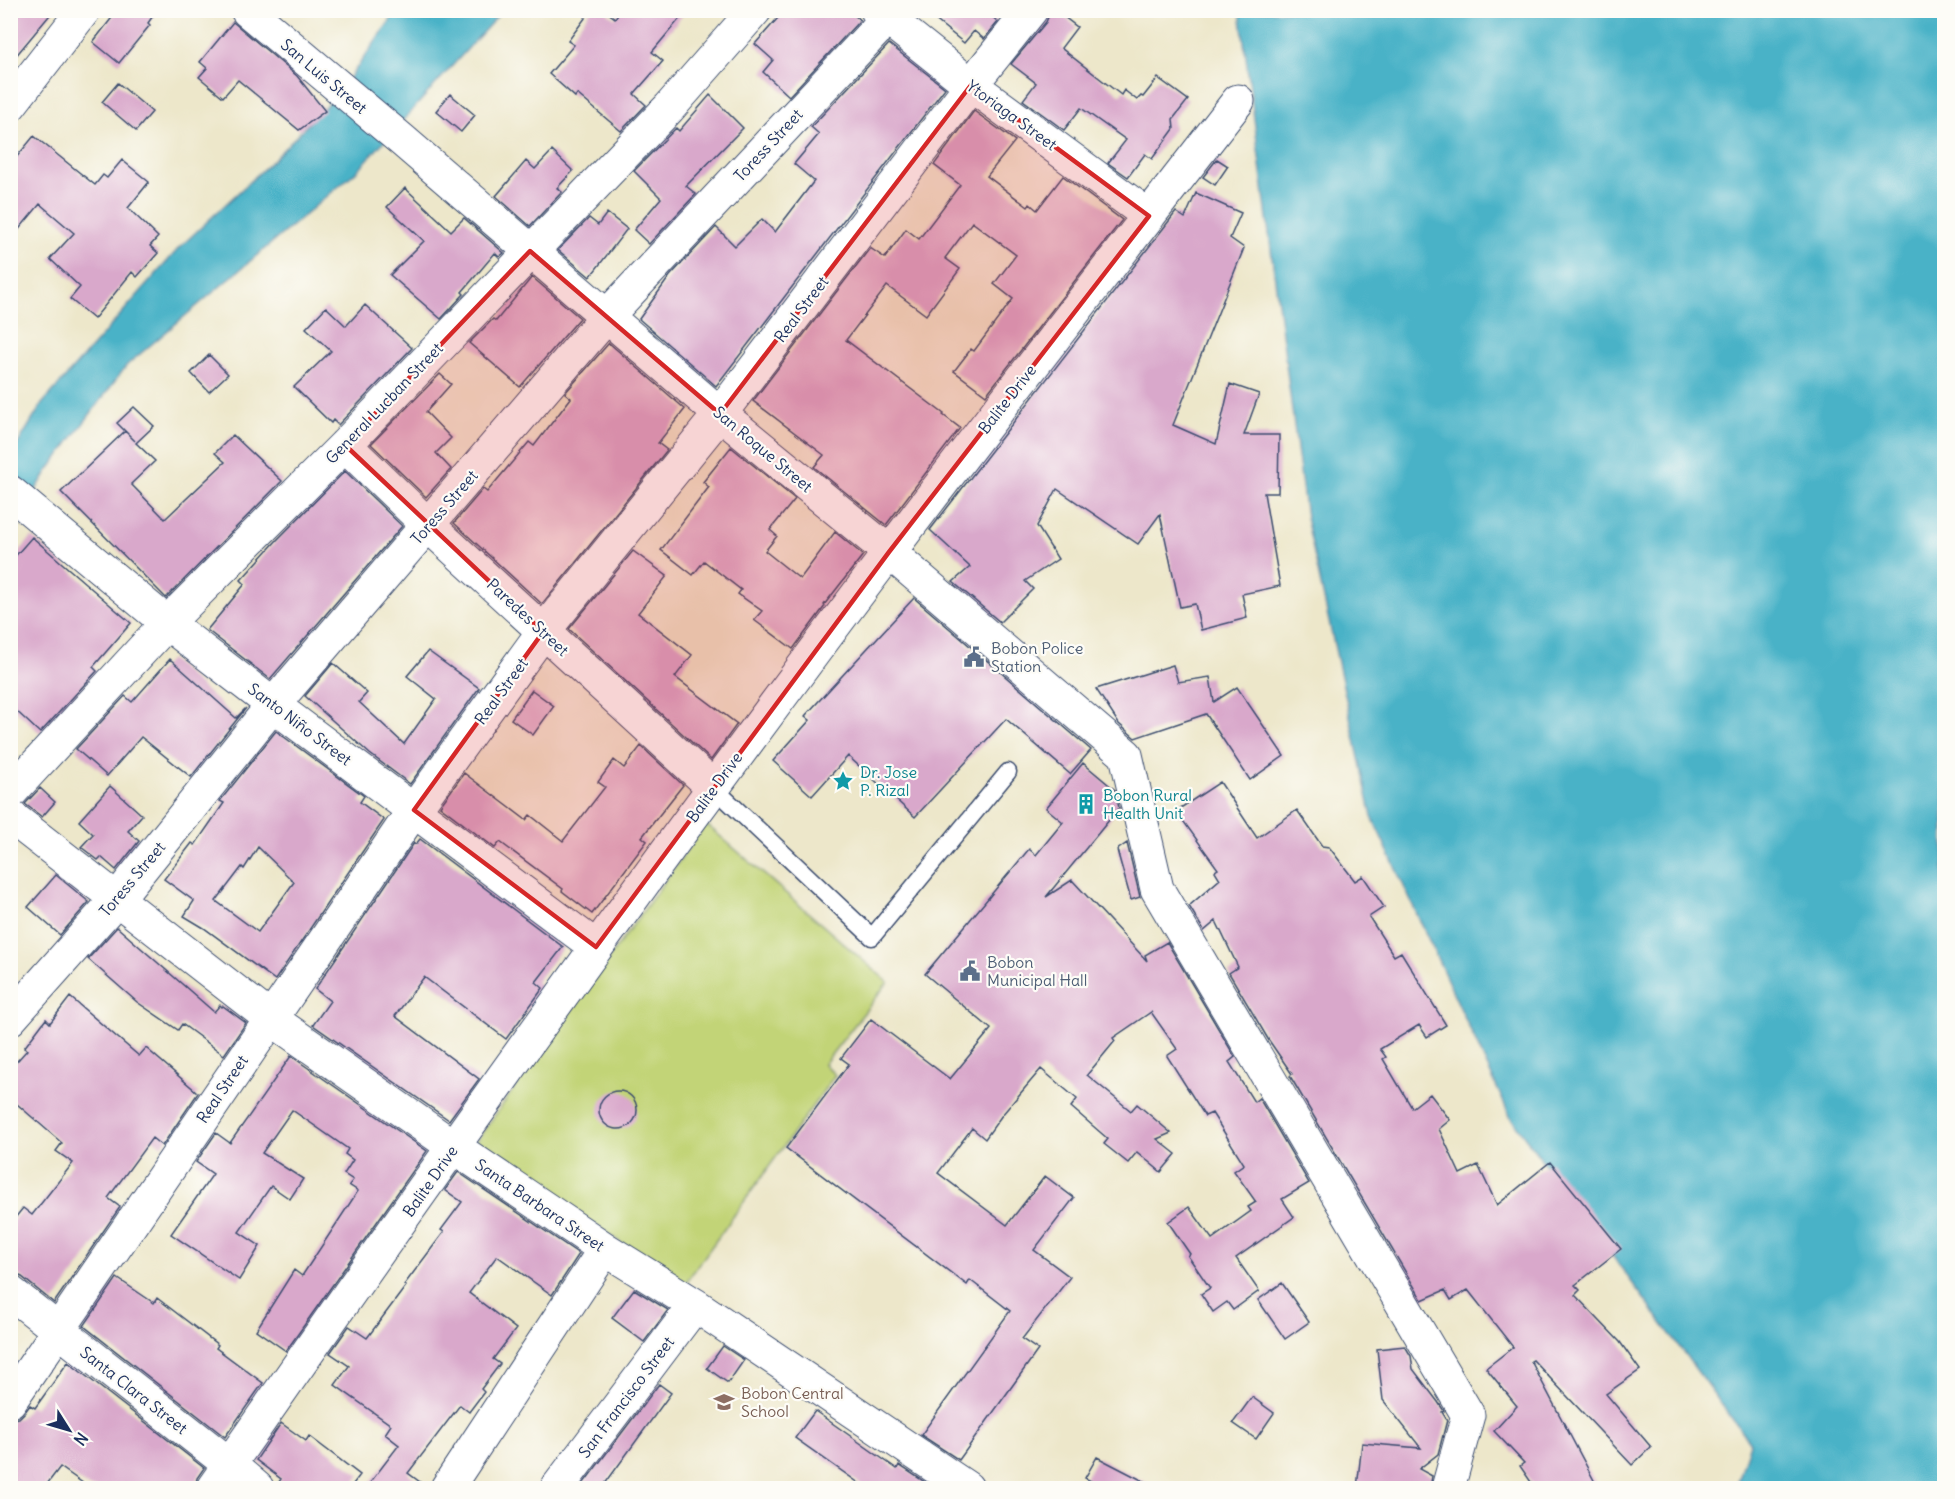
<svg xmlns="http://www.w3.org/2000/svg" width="1955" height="1499" font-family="Delius,sans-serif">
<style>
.green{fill:#c2d477;stroke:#6e826a;stroke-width:1.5}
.water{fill:#49b2c7;stroke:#327092;stroke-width:1.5}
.building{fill:#d9a8cb;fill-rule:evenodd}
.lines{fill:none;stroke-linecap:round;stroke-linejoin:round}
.lane-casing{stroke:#3a4b6e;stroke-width:19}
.street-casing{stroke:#3a4b6e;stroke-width:35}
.secondary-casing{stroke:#3a4b6e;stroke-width:35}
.lane{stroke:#fff;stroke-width:16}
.street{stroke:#fff;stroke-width:33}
.secondary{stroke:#fff;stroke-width:33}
.marked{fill:#d62828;fill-opacity:0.2;stroke:#d62828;stroke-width:4.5;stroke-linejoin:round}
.labels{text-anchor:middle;stroke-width:4.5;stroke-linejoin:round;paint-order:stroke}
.street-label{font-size:16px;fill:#1b2f5e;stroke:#fdfcf7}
.service-label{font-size:16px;fill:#4e5e75;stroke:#fdfcf7;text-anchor:start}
.culture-label{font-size:16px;fill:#0d838f;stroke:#fdfcf7;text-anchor:start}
.education-label{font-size:16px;fill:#785e54;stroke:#fdfcf7;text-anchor:start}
</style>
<rect width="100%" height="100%" fill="#fdfcf7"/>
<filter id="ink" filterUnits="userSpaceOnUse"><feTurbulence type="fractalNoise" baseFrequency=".0167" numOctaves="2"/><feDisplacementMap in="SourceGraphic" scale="12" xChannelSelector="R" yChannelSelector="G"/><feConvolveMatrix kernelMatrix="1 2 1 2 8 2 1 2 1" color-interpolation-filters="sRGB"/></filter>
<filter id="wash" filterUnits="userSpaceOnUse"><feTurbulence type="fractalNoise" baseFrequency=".008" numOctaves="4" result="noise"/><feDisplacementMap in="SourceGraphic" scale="24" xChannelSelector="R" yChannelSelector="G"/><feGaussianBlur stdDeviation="1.35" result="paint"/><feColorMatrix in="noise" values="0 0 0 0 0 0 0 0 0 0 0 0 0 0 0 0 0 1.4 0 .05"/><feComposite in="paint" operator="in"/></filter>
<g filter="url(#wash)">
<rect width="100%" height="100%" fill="#ede7ca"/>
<path class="green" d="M 706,824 L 888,982 L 824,1064 L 835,1075 L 684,1285 L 474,1144 Z"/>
<path class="water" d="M 397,11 L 502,11 L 358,170 L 127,365 L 47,472 L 11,530 L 11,455 L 42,404 L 179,248 L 274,159 L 341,90 Z
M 1240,11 L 1944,11 L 1944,1488 L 1736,1488 L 1750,1443 L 1511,1118 L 1372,817 L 1306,517 Z"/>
<g id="blocks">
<path class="building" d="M 10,10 L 54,10 L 10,63 Z
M 118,10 L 157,10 L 148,23 L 150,25 L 119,63 L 93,42 Z
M 591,10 L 604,10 L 615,18 L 621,10 L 687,10 L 652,52 L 663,61 L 634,94 L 646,105 L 621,131 L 577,94 L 575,97 L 549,74 L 574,45 L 568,41 Z
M 785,10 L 848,10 L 860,20 L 789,96 L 763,72 L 773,60 L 755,44 Z
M 923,10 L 990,10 L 988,13 L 998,22 L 984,39 L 974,31 L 964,43 Z
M 1051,10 L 1055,10 L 1077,27 L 1061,48 L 1121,95 L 1124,90 L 1137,100 L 1141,96 L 1143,97 L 1158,78 L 1188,100 L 1173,119 L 1174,129 L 1152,159 L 1145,154 L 1128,177 L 1108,163 L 1126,140 L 1081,108 L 1064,130 L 1023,100 L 1036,83 L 1011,64 L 1046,22 Z
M 233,22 L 297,76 L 325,111 L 299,130 L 238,80 L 223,97 L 199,77 L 207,68 L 200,62 Z
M 889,44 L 945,88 L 716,386 L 639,319 L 670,276 L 716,227 L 735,246 L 762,219 L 775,232 L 814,181 L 794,164 L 819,134 L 811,127 Z
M 118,83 L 152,112 L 136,131 L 102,102 Z
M 450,94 L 475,115 L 461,132 L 436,111 Z
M 710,95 L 743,128 L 686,186 L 696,194 L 649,244 L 634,230 L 661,198 L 634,171 L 676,128 L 679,131 Z
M 974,111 L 1015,141 L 987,176 L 1028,207 L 1030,204 L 1037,210 L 1063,176 L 1122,220 L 986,395 L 954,371 L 971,349 L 974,351 L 1013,299 L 994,284 L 1016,255 L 972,222 L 945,258 L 960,269 L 926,315 L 887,286 L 846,340 L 944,414 L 943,415 L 960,428 L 886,525 L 814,467 L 824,455 L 753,401 L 870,248 L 885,258 L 906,229 L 919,239 L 960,185 L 934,165 Z
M 34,136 L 95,185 L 103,175 L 107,178 L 122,160 L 149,182 L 128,208 L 158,237 L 150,246 L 158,253 L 137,277 L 132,272 L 94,319 L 70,299 L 80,287 L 50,259 L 74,233 L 40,204 L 10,240 L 10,165 Z
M 552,151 L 573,171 L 557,188 L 562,192 L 530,226 L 496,196 L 526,161 L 535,169 Z
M 1217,159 L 1228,166 L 1215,185 L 1203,177 Z
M 405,188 L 451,231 L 464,218 L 504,253 L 499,257 L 495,253 L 462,292 L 464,294 L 441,319 L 390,275 L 424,241 L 387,207 Z
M 1196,193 L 1241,213 L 1230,238 L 1244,248 L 1173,425 L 1216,444 L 1230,384 L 1259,394 L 1244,435 L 1279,435 L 1278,493 L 1264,493 L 1280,586 L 1242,594 L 1247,618 L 1201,630 L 1195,604 L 1180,607 L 1160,514 L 1138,544 L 1057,489 L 1037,526 L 1058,559 L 1025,581 L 1033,589 L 1000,622 L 953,582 L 970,567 L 930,530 L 1176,212 L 1185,218 Z
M 607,213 L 627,229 L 590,277 L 558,250 L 589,218 L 598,225 Z
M 532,277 L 580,318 L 520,387 L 469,343 L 493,319 L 496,321 Z
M 365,305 L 412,348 L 338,425 L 333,420 L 331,423 L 294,387 L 331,351 L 306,328 L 326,307 L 346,326 Z
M 609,343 L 685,409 L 658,443 L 667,450 L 542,604 L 454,523 L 483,489 L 487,492 L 529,442 L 534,446 L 571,398 L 565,393 Z
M 209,355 L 228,374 L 209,392 L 191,373 Z
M 440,374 L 451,384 L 426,412 L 451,438 L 436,453 L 451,469 L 426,497 L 371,444 Z
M 134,407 L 154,426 L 136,443 L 155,461 L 131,484 L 165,519 L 225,462 L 215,453 L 233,435 L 282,481 L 166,598 L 61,492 L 125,431 L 135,441 L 117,423 Z
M 731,447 L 795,499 L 770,530 L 777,536 L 765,551 L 800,579 L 835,532 L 863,555 L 824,605 L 825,606 L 793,649 L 754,620 L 762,611 L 738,594 L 741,590 L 704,561 L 693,575 L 661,550 L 709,487 L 703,482 Z
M 345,471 L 402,526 L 270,679 L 207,630 L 245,584 L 241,580 L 277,540 Z
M 32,537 L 131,623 L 93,667 L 97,671 L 40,733 L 10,705 L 10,562 Z
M 633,551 L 667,576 L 638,613 L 692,655 L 675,677 L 737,724 L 711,760 L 569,629 Z
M 914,598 L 1091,750 L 1070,774 L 1006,719 L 915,817 L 848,756 L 812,796 L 773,761 L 810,720 L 805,716 Z
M 428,651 L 479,688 L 410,784 L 370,754 L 305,696 L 333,663 L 367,693 L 359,702 L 404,744 L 436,699 L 407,676 Z
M 170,659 L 236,718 L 246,708 L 191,777 L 141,737 L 107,776 L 76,749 L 125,696 L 132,702 Z
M 1173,665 L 1178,682 L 1210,677 L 1214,702 L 1237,687 L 1284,756 L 1250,780 L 1206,714 L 1135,738 L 1119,724 L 1096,689 Z
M 532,690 L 554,706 L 533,735 L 511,719 Z
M 276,731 L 364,796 L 360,802 L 384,820 L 275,980 L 204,928 L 184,916 L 194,901 L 164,879 L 192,843 L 195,845 L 224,803 L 220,801 ZM 258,847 L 294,882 L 258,932 L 216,901 L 242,867 L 244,869 Z
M 641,746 L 683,785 L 642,837 L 647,841 L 592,914 L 562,891 L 563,889 L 500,842 L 495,848 L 440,806 L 464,773 L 526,820 L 530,815 L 563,841 L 605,787 L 598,782 L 614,760 L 624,768 Z
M 1083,763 L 1115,790 L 1119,808 L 1046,897 L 1072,880 L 1147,961 L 1145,955 L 1167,942 L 1235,1057 L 1229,1062 L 1254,1102 L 1259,1098 L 1309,1183 L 1282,1199 L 1294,1217 L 1236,1258 L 1259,1291 L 1233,1310 L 1227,1302 L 1213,1312 L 1201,1294 L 1210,1288 L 1188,1256 L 1190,1254 L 1168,1222 L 1189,1207 L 1212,1239 L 1251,1211 L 1248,1207 L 1256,1202 L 1234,1171 L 1244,1164 L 1212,1113 L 1205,1116 L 1167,1056 L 1177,1049 L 1151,1012 L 1113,1038 L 1115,1041 L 1087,1075 L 1131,1111 L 1137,1104 L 1171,1133 L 1157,1139 L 1176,1154 L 1161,1172 L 1137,1152 L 1128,1163 L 1104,1144 L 1108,1139 L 1071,1107 L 1077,1099 L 1041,1069 L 1002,1115 L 985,1139 L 972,1128 L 938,1173 L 1007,1225 L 1045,1176 L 1074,1198 L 1034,1250 L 1070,1277 L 1022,1339 L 1038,1350 L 959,1460 L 921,1435 L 1010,1311 L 970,1280 L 967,1285 L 786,1148 L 849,1064 L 841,1058 L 871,1019 L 950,1079 L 991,1029 L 925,974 L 1029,849 L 1036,855 L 1063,822 L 1046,808 Z
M 1220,782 L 1257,838 L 1297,810 L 1322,846 L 1329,847 L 1355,881 L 1363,876 L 1384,907 L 1369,917 L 1394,956 L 1401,952 L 1446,1025 L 1427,1037 L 1419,1025 L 1380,1049 L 1386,1057 L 1383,1059 L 1412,1108 L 1430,1094 L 1450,1120 L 1439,1129 L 1460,1174 L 1478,1165 L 1497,1205 L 1550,1162 L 1621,1249 L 1575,1285 L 1580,1290 L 1575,1295 L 1620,1342 L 1640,1370 L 1606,1394 L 1651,1447 L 1632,1465 L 1533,1360 L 1531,1361 L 1598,1488 L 1535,1488 L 1520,1466 L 1524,1463 L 1494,1431 L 1517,1406 L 1486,1368 L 1513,1347 L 1468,1290 L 1451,1300 L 1445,1290 L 1422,1300 L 1290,1076 L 1292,1074 L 1268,1039 L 1229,973 L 1238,967 L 1216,921 L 1204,931 L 1189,906 L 1220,879 L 1215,871 L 1218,869 L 1176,811 Z
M 110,786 L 142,815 L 128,831 L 139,841 L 116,870 L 101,857 L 98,860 L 81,847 L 93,834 L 79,821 Z
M 40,788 L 55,802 L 42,817 L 25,804 Z
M 420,839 L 563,947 L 536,982 L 543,988 L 506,1039 L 424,977 L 395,1016 L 479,1079 L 449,1120 L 313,1025 L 330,1001 L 315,989 L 414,843 L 416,844 Z
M 1127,843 L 1140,897 L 1131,900 L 1117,850 Z
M 56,875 L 89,902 L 60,935 L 28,907 Z
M 117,927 L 214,1012 L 220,1005 L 222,1007 L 223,1006 L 246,1023 L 224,1055 L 182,1024 L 178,1030 L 137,1002 L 88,959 Z
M 70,997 L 139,1056 L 146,1048 L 198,1093 L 162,1146 L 152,1138 L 108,1198 L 120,1207 L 54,1303 L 22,1277 L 10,1271 L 10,1224 L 23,1208 L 32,1215 L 73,1163 L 56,1151 L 62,1143 L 10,1098 L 10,1069 L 27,1050 L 24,1048 L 46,1019 L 50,1023 Z
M 291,1056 L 427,1151 L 286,1351 L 256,1330 L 294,1270 L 302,1276 L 358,1191 L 349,1185 L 353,1180 L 344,1174 L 353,1160 L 345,1154 L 348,1149 L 292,1110 L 262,1153 L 303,1179 L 290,1199 L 271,1186 L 239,1232 L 260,1246 L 239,1280 L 171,1234 L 213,1174 L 196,1162 L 216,1133 L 230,1143 Z
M599 1110a19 19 0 1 1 38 0a19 19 0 1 1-38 0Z
M 458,1172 L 579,1254 L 552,1295 L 497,1256 L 469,1293 L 516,1329 L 493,1359 L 500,1364 L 481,1389 L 484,1392 L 469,1412 L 460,1405 L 408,1473 L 428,1488 L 366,1488 L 399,1445 L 385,1434 L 391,1425 L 335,1385 L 349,1366 L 330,1353 L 349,1326 L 367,1338 L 406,1286 L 404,1285 L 444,1232 L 441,1230 L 462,1202 L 445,1190 Z
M 117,1278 L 154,1303 L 157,1298 L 218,1345 L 216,1348 L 263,1383 L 225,1437 L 84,1326 Z
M 1282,1283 L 1309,1322 L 1285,1339 L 1258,1300 Z
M 634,1289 L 668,1310 L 644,1342 L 612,1318 Z
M 723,1346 L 744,1360 L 728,1383 L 707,1368 Z
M 1405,1346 L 1411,1356 L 1413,1369 L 1438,1402 L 1444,1411 L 1442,1412 L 1447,1420 L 1438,1454 L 1419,1469 L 1432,1476 L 1430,1488 L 1357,1488 L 1362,1443 L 1421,1448 L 1383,1400 L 1377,1349 Z
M 68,1362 L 204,1468 L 197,1478 L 195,1488 L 90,1488 L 60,1467 L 44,1488 L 10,1488 L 10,1423 L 13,1419 L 19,1418 L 25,1412 L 30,1405 L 35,1408 Z
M 659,1384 L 671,1393 L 602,1488 L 580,1488 Z
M 1252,1397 L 1274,1413 L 1256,1439 L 1233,1423 Z
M 815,1411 L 897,1469 L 899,1465 L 934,1488 L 866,1488 L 795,1438 Z
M 281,1423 L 306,1441 L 309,1436 L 360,1475 L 350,1488 L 275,1488 L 281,1479 L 256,1460 Z
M 1097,1457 L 1157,1488 L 1104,1488 L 1085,1478 Z"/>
</g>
</g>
<g filter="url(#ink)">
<use href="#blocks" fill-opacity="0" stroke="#3a4b6e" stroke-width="1.5"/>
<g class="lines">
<g class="lane-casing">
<path id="lane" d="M 713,787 L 872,937 L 1008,772"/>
</g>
<g class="street-casing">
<path id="street" d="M 247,10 L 402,140 L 720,414 L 889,552 L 1126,755 L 1157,889 L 1468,1415 L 1448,1488
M 877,10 L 971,85 L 1149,216
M 10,105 L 84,10
M 345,445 L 428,525 L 713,787
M 10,816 L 270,1018 L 454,1147 L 605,1249 L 695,1305 L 967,1488
M 596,947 L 273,705 L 167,623 L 345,445 L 669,108 L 755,10
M 10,1019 L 116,900 L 273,705 L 606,317 L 895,10
M 10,1292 L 229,1464 L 257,1488
M 10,1401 L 414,810 L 543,632 L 720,414 L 971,85 L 1031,10
M 213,1488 C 432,1173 656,860 888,554 C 1003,402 1121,252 1238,101
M 447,1488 L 605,1249
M 557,1488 L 695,1305"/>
</g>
<g class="secondary-casing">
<path id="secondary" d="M 10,492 L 167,623 L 10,793"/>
</g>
<use href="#lane" class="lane"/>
<use href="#street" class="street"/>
<use href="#secondary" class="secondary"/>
</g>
</g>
<path class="marked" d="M 971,85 L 1149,216 L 889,552 L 596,947 L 414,810 L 543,632 L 345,445 L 530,251 L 720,414 Z"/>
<defs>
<g id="civic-bare" transform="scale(1.62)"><path d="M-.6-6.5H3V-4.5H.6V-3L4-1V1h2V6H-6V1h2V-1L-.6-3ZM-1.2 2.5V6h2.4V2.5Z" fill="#5c6f8a" stroke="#fdfcf7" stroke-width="2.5" paint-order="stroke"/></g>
<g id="sight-bare" transform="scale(1.62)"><path d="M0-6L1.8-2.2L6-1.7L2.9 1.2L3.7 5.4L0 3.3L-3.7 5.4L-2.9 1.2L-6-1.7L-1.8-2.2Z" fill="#0f9aa8" stroke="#fdfcf7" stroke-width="2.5" paint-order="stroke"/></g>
<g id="building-bare" transform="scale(1.62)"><path d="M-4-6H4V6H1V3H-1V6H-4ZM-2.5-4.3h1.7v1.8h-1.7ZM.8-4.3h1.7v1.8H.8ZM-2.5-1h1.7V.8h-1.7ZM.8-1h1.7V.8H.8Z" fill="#0f9aa8" stroke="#fdfcf7" stroke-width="2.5" paint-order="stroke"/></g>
<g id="school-bare" transform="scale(1.62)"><path d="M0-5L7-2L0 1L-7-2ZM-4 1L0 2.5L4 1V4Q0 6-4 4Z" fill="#8d6e63" stroke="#fdfcf7" stroke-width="2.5" paint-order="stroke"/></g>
</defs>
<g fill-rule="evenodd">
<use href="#civic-bare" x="974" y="657"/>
<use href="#sight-bare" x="843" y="781"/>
<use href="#building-bare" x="1086" y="804"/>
<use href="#civic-bare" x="970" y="971"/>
<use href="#school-bare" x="724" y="1402"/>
</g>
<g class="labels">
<g class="street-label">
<text transform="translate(324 76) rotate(40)" y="6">San Luis Street</text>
<text transform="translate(1012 115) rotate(36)" y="6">Ytoriaga Street</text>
<text transform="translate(768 145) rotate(-47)" y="6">Toress Street</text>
<text transform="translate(801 309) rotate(-53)" y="6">Real Street</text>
<text transform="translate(1007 399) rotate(-52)" y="6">Balite Drive</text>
<text transform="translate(384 403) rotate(-46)" y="6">General Lucban Street</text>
<text transform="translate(763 449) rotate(40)" y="6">San Roque Street</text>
<text transform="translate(444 507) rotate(-49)" y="6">Toress Street</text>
<text transform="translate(528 617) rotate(43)" y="6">Paredes Street</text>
<text transform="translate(501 691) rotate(-54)" y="6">Real Street</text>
<text transform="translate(300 724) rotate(37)" y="6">Santo Niño Street</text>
<text transform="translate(714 787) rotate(-54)" y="6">Balite Drive</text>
<text transform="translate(132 879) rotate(-50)" y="6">Toress Street</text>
<text transform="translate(222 1089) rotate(-56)" y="6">Real Street</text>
<text transform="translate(430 1181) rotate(-55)" y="6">Balite Drive</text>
<text transform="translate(540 1205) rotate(34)" y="6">Santa Barbara Street</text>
<text transform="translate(134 1390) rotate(38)" y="6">Santa Clara Street</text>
<text transform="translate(626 1397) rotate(-53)" y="6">San Francisco Street</text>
</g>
<g class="service-label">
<text x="991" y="654">Bobon Police<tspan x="991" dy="18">Station</tspan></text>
<text x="987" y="968">Bobon<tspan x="987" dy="18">Municipal Hall</tspan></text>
</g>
<g class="culture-label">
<text x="860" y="778">Dr. Jose<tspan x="860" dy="18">P. Rizal</tspan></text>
<text x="1103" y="801">Bobon Rural<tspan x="1103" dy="18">Health Unit</tspan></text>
</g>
<g class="education-label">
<text x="741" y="1399">Bobon Central<tspan x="741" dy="18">School</tspan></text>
</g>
</g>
<rect width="1955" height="1499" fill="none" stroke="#fdfcf7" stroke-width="36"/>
<g transform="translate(69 1430) rotate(127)" stroke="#fdfcf7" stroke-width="4.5" paint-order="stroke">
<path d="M0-4.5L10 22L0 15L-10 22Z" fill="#1b2f5e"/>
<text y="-9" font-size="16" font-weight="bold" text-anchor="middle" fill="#1b2f5e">N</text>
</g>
</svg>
